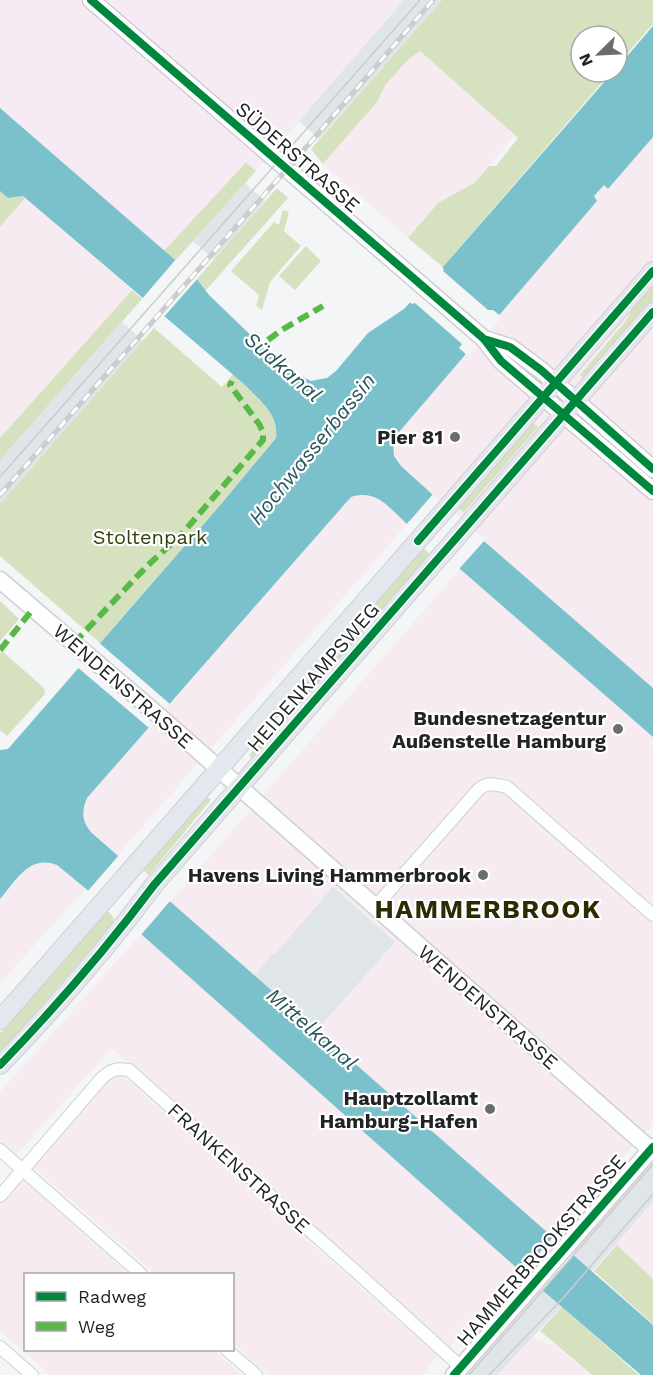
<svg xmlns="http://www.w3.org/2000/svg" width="653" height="1375" font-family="'Work Sans',sans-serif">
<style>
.commercial{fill:#f7ebf2}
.industrial{fill:#f6ebf5}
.built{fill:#e0e5e9}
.green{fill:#d6e2bf}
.water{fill:#7bc1cc}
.pier{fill:#f3f5f7}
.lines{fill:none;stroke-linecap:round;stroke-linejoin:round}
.street-casing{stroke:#cecfd1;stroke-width:14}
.secondary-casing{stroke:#cecfd1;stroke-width:19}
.primary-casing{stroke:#cfcfd0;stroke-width:20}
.street{stroke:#fdfefe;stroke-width:12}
.secondary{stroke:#fdfefe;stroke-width:16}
.primary{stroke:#e2e8ed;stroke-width:18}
.tram{stroke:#cbcccc;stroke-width:1.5}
.rail-casing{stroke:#cbcccc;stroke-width:5}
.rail{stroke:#fff;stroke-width:3;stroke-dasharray:9;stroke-linecap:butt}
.quiet{stroke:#58b947;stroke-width:6;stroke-dasharray:12 6;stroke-linecap:butt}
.cycleway-casing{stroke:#fff;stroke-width:11}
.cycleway{stroke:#00873e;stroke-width:8}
.poi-dot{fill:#6b6c6e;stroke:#fff;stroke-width:2}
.labels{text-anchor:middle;stroke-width:4.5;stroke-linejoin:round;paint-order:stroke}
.street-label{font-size:20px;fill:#222324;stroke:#fff}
.poi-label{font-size:20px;font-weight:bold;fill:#222324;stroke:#fff;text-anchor:end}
.park-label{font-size:20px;fill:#34400d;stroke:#fff}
.water-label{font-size:21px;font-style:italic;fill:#2a565c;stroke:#fff}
.district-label{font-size:26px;font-weight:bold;letter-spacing:1.5px;fill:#2c2b01;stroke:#fff}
</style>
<rect width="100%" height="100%" fill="#f3f5f7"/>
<path class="commercial" d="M 420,51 L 515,136 L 474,183 L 438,203 L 408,238 L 323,164 L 377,102 L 386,84 L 408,60 Z
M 653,137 L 653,688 L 485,542 L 401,466 L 394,456 L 393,439 L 597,201 L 594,196 L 604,185 L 608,189 Z
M 25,198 L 132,290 L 0,438 L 0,227 Z
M 361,494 L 377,497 L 407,524 L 118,855 L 87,827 L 82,813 L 87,798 L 351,497 Z
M 460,569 L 653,737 L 653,1124 L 553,1237 L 170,902 Z
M 40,861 L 48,861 L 57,865 L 86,889 L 0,983 L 0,899 L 30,865 Z
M 141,934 L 519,1270 L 449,1349 L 112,1048 L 15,1156 L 0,1143 L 0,1092 Z
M 116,1070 L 438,1356 L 422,1375 L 268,1375 L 233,1343 L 232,1274 L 155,1274 L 33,1167 Z
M 21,1178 L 129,1274 L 26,1274 L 26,1350 L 214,1350 L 242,1375 L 50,1375 L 0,1331 L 0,1201 Z
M 653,1203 L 653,1297 L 606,1256 Z
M 530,1334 L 535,1339 L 556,1346 L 590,1375 L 493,1375 Z"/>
<path class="industrial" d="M 0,0 L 404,0 L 256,171 L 245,162 L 164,251 L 0,108 Z"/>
<path class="built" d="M 404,0 L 442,0 L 319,139 L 299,121 Z
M 245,183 L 265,201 L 214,260 L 193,241 Z
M 122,322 L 143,341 L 0,504 L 0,460 Z
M 333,887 L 395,942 L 316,1031 L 254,976 L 273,953 L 275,954 Z
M 653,1155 L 653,1202 L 561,1307 L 497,1375 L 462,1375 Z"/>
<path class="green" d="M 442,0 L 653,0 L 653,24 L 617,65 L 617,36 L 581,36 L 581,72 L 611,72 L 443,267 L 408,238 L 438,203 L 474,183 L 489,166 L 496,166 L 518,138 L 420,51 L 408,60 L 386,84 L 377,102 L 323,164 L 311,149 Z
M 246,162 L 256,171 L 175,261 L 164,251 Z
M 277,188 L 288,198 L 206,290 L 197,279 Z
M 0,191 L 8,198 L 23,196 L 25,198 L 0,227 Z
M 283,210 L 289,212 L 284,231 L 301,246 L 270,282 L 262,310 L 256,306 L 259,295 L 231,271 L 274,222 L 279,225 Z
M 306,246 L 321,261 L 295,290 L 279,276 Z
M 653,284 L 653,303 L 585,380 L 580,375 L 626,321 L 636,303 Z
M 132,290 L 142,299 L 0,460 L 0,438 Z
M 154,328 L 222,387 L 233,374 C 246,385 272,407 276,423 C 278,428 276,433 276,438 L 222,503 L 100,643 L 0,556 L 0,504 Z
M 532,422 L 538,427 L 464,512 L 458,508 Z
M 423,547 L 432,557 L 253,760 L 249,755 L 288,711 L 302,686 Z
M 0,601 L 19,619 L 0,641 Z
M 2,651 L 44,688 L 45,694 L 7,736 L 0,730 L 0,653 Z
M 207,797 L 211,800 L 149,875 L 143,870 Z
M 107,910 L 116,921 L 0,1053 L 0,1033 Z
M 617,1245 L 653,1279 L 653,1324 L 594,1271 Z
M 562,1307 L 639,1375 L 592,1375 L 540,1331 Z"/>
<path class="water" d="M 653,26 L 653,137 L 608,189 L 604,185 L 594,196 L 597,201 L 393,439 L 394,456 L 401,466 L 485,542 L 653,688 L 653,737 L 460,569 L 409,521 L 407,524 C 388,507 377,489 351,497 L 87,798 C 81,812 82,822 92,833 L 653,1325 L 653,1375 L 641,1375 L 519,1270 L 141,934 L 57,865 C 29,854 16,881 0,899 L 0,750 L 8,749 L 222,503 L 276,438 C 279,413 260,401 244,384 L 23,196 L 8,198 L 0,191 L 0,108 L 197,279 L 209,295 L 285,368 L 311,381 L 327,378 L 336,371 L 368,333 L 404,309 L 443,267 L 613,72 L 617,72 L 617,68 Z"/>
<path class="pier" d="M 177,258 L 199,277 L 162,319 L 141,300 Z
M 440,266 L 444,269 L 443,271 L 488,310 L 493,310 L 502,317 L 468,356 L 459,348 L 462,344 L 415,303 L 412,304 L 408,300 Z
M 433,494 L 485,540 L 459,569 L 407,524 Z
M 97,641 L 170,704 L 149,728 L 76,666 Z
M 119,855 L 171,900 L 140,936 L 87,892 Z
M 554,1236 L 574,1254 L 541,1291 L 521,1274 Z"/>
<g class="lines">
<g class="street-casing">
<path id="street" d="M 375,907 L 479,789 C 488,781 497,785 507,787 L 653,915
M 0,1150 L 141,1274
M 0,1196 L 101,1079 C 110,1070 116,1068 129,1070 L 362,1277 L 461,1367
M 0,1347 L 32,1375
M 227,1350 L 256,1375"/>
</g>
<g class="secondary-casing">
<path id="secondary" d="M 91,0 L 484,339 L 501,361 L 653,491
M 484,339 L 510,347 L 541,370 L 653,469
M 0,580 L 159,716 L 651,1150
M 454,1375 L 653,1147"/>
</g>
<g class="primary-casing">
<path id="primary" d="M 0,1020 L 653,271
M 0,1065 C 55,1008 107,948 154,885 L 653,312"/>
</g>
<use href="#street" class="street"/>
<use href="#secondary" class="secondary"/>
<use href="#primary" class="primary"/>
<path class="tram" d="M 0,477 L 420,0
M 469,1375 L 653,1164
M 489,1375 L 564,1297 L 653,1194"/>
<g class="rail-casing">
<path id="rail" d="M 0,495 L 316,136 L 433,0"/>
</g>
<use href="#rail" class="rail"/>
<path class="quiet" d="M 268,340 L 280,331 L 323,306
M 74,643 L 147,566 L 181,535 L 263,440 L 263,432 L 259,424 L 230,385 L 232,381
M 0,650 L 33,609"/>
<g class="cycleway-casing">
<path id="cycleway" d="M 91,0 L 484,339 L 501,361 L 653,491
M 484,339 L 510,347 L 541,370 L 653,469
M 418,541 L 653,271
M 0,1065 C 55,1008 107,948 154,885 L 653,312
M 454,1375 L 653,1147"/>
</g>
<use href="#cycleway" class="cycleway"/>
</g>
<g class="poi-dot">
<circle cx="455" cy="437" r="6"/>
<circle cx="618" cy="729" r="6"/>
<circle cx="483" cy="875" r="6"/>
<circle cx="490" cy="1109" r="6"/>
</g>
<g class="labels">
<g class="street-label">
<text transform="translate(298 157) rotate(41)" y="7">SÜDERSTRASSE</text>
<text transform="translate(313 677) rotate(-49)" y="7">HEIDENKAMPSWEG</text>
<text transform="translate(123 686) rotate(41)" y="7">WENDENSTRASSE</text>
<text transform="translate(488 1007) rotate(41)" y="7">WENDENSTRASSE</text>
<text transform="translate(239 1168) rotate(42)" y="7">FRANKENSTRASSE</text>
<text transform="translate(541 1250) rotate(-49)" y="7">HAMMERBROOKSTRASSE</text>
</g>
<g class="poi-label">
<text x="443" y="444">Pier 81</text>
<text x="606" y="725">Bundesnetzagentur<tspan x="606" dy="23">Außenstelle Hamburg</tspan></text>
<text x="471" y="882">Havens Living Hammerbrook</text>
<text x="478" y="1105">Hauptzollamt<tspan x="478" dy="23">Hamburg-Hafen</tspan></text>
</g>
<g class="park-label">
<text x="150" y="544">Stoltenpark</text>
</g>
<g class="water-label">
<text transform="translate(283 367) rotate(41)" y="7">Südkanal</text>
<text transform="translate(312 449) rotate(-51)" y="7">Hochwasserbassin</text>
<text transform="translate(312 1029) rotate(41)" y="7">Mittelkanal</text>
</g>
<g class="district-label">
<text x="488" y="918">HAMMERBROOK</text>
</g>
</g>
<rect x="24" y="1273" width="210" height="78" fill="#ffffff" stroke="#a7a7a7" stroke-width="1.5"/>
<rect x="36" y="1292" width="30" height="9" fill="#00873e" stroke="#a7a7a7" stroke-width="1.5"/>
<text x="78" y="1303" font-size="18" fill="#222324">Radweg</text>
<rect x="36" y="1322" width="30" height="9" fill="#58b947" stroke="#a7a7a7" stroke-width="1.5"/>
<text x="78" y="1333" font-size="18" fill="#222324">Weg</text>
<g transform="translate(599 54) rotate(246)"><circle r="28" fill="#ffffff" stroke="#a7a7a7" stroke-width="1.5"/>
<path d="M0-4.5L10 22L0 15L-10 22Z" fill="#6b6c6e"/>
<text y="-9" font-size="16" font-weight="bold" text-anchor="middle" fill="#222324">N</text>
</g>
</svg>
